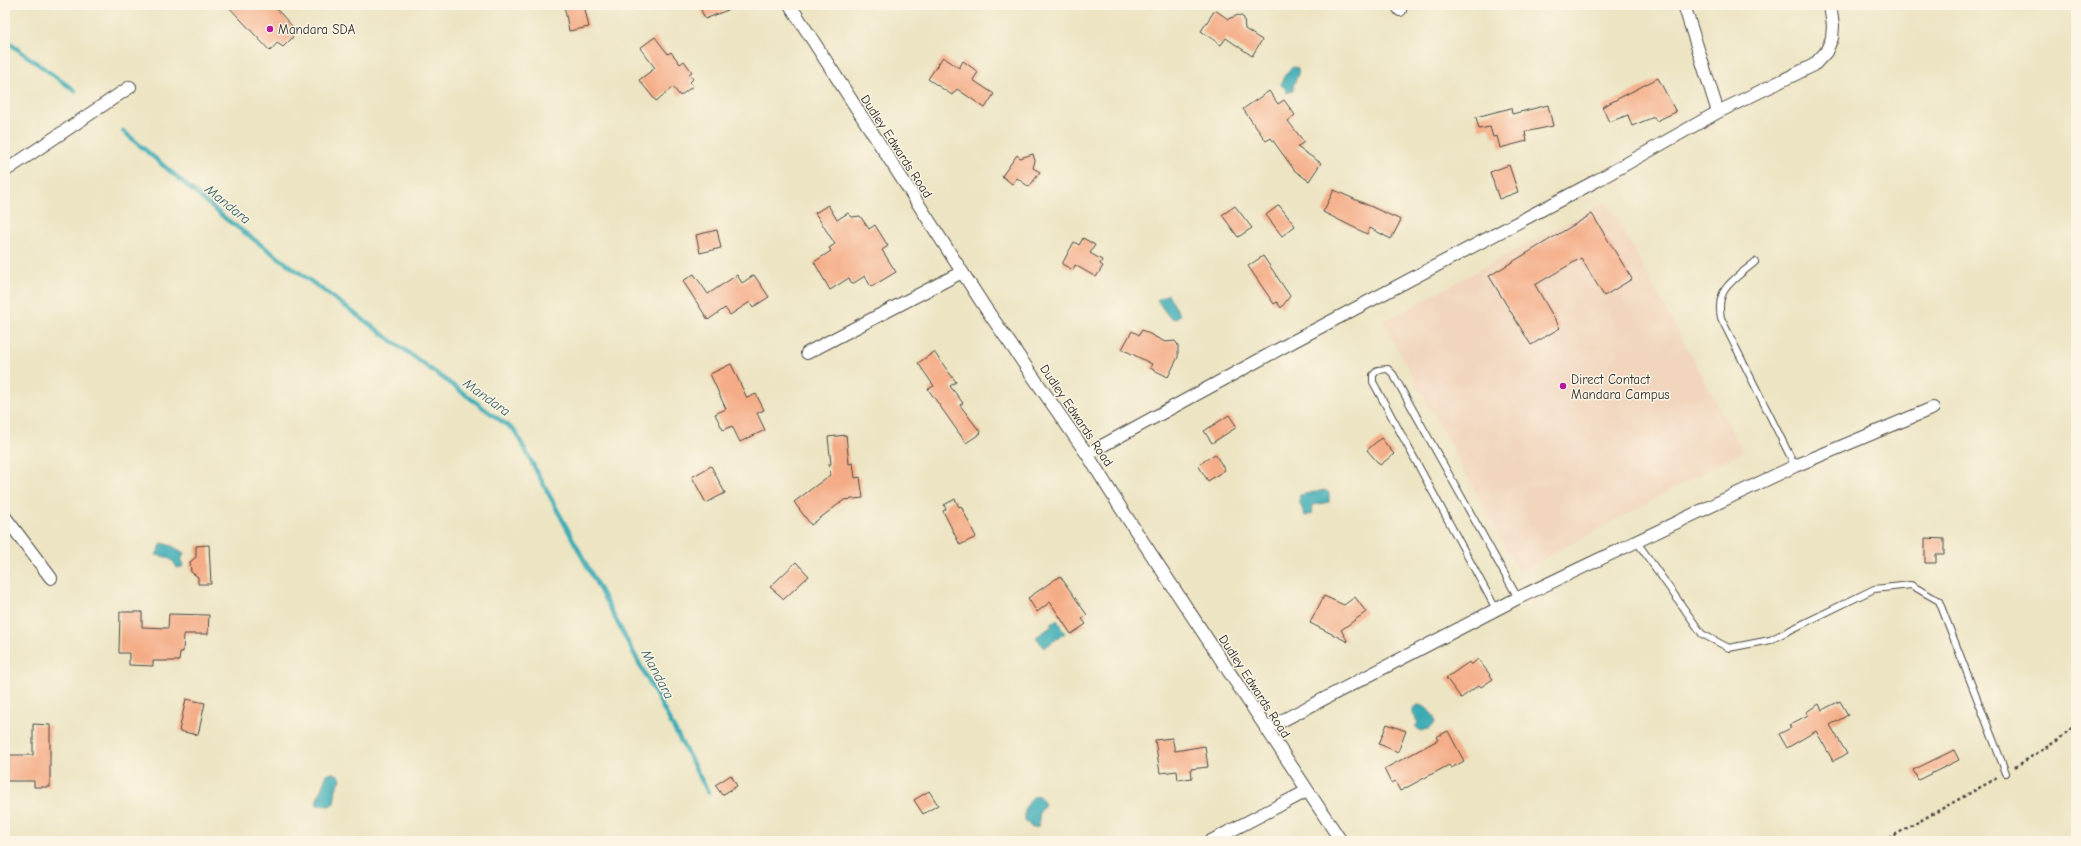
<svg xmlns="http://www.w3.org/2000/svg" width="2081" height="846" font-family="'Comic Neue',sans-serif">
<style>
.built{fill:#f1d5bd}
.water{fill:#3bacb6;stroke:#336c70}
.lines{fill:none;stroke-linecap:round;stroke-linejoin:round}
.stream{stroke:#3bacb6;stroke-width:4.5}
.building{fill:#f4ac86}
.lane-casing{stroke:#484742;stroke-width:8}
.street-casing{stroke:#484742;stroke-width:14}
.path{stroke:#484742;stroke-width:2.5;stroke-dasharray:3 3;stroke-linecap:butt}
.lane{stroke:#fff;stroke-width:6}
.street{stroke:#fff;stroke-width:12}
.poi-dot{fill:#b5179e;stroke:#fcf5e5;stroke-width:1.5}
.labels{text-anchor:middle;stroke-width:3;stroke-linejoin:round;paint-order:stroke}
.poi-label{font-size:13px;fill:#2b2b2b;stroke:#fcf5e5;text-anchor:start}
.street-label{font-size:13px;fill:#2b2b2b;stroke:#fcf5e5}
.water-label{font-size:14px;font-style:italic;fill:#315f63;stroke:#fcf5e5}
</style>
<rect width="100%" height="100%" fill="#fcf5e5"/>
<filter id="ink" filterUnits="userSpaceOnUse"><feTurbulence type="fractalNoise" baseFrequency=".025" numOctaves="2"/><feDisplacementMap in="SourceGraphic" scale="8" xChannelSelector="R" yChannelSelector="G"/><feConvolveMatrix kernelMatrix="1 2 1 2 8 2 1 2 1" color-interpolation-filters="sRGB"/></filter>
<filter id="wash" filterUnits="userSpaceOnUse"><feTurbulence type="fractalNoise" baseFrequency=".012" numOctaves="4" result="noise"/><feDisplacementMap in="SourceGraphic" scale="16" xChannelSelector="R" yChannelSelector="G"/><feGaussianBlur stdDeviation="0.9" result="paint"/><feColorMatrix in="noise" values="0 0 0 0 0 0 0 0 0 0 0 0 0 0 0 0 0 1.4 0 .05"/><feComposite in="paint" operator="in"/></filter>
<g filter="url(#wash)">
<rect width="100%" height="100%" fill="#ece4c2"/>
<path class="built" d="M 1607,201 L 1743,451 L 1519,572 L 1383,322 Z"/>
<path class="water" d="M 1294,67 L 1298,68 C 1300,77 1292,82 1293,90 L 1287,93 L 1286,89 L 1281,85 C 1282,79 1287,69 1294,67 Z
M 1168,294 L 1180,315 L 1176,319 L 1169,317 L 1157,300 Z
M 1325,490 L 1329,493 L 1329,502 L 1313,505 L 1312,514 L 1305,516 L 1299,501 L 1300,495 Z
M 162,543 L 172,546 L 184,553 L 181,561 L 183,565 L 182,567 L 177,568 C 173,559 166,556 156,555 Z
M 1057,620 L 1065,633 L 1044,648 L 1036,637 L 1052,626 L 1051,623 Z
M 1418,705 C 1426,705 1435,715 1435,723 L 1428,729 L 1420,731 L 1415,726 L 1418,723 L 1413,714 L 1413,708 Z
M 333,773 L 338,775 L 341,779 L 336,789 L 334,803 L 329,806 L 317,805 L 316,802 L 327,774 Z
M 1038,795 L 1044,802 L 1044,806 L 1040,811 L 1038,827 L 1032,828 L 1025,820 L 1025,808 L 1033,797 Z"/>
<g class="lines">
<path class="stream" d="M 5,40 L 75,91
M 123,131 L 226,219 L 515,431 L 708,792"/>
</g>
<g id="blocks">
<path class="building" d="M 227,5 L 273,5 L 292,26 L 288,31 L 293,37 L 283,47 L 277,43 L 270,51 Z
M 564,5 L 584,5 L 589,27 L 569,31 Z
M 699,5 L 738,5 L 738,6 L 705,19 Z
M 1215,10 L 1228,19 L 1238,15 L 1241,16 L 1244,18 L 1245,29 L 1262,40 L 1252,56 L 1226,38 L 1221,45 L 1201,31 Z
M 655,37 L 668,54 L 671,52 L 680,64 L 684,61 L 692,72 L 689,74 L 693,79 L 690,82 L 693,86 L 680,96 L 673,87 L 656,101 L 639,80 L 655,68 L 640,48 Z
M 943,57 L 959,68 L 963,61 L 978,72 L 973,80 L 994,94 L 985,108 L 957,89 L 952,95 L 928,79 Z
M 1658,78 L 1676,112 L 1656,121 L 1654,117 L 1632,126 L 1628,115 L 1609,122 L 1602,107 Z
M 1269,91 L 1278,104 L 1284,100 L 1295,115 L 1288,121 L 1304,142 L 1297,147 L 1321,163 L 1309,181 L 1295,171 L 1271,138 L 1266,141 L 1243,109 Z
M 1548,105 L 1553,126 L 1525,132 L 1527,141 L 1500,148 L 1497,136 L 1493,137 L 1490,127 L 1479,129 L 1476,117 L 1511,108 L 1512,114 Z
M 1033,154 L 1035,161 L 1033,168 L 1040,172 L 1029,187 L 1017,178 L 1012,184 L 1002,176 L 1017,155 L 1020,158 Z
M 1509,165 L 1518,192 L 1499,199 L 1490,172 Z
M 1334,190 L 1401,220 L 1391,239 L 1370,228 L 1367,234 L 1323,212 Z
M 828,205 L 837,220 L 848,213 L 852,217 L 860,216 L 869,229 L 875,225 L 888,246 L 882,250 L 896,272 L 871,287 L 865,276 L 852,284 L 849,278 L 830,290 L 814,262 L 831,251 L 829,248 L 835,244 L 815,213 Z
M 1279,205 L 1295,226 L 1282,236 L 1266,215 Z
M 1235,206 L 1252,228 L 1238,237 L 1222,215 Z
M 1592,214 L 1632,279 L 1604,296 L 1581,258 L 1535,285 L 1560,328 L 1531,345 L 1489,276 Z
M 717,230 L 721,248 L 700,253 L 696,235 Z
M 1083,238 L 1095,245 L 1090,253 L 1102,260 L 1100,264 L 1103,266 L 1096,277 L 1075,265 L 1073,270 L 1062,264 L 1074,242 L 1079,245 Z
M 1263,256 L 1290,296 L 1281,308 L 1277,302 L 1274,304 L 1248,266 Z
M 694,274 L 708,294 L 737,275 L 742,283 L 754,275 L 769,297 L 753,307 L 750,302 L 730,315 L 725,308 L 708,320 L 683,281 Z
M 1142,330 L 1165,342 L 1175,341 L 1178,345 L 1178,357 L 1168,377 L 1150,368 L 1152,364 L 1122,349 L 1132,331 L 1139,335 Z
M 934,352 L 956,382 L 950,386 L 963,403 L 960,405 L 981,433 L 966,443 L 928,389 L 934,386 L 918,363 Z
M 731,364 L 747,398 L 756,394 L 764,410 L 757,413 L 765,430 L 740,442 L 732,426 L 723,430 L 715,414 L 726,409 L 710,374 Z
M 1229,415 L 1237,427 L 1212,443 L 1204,431 Z
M 846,435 L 849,464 L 853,463 L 855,478 L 860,477 L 863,498 L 844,500 L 811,525 L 794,502 L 830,475 L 829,464 L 831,464 L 828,437 Z
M 1381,438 L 1394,454 L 1380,465 L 1367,450 Z
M 1215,454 L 1225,470 L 1208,481 L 1198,465 Z
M 711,466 L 725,493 L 706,503 L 692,477 Z
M 955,499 L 959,507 L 961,506 L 976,537 L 960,545 L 943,511 L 946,509 L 944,505 Z
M 1925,538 L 1944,539 L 1944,554 L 1936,554 L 1936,563 L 1925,563 Z
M 209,545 L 211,584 L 198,584 L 198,577 L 191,572 L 190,562 L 196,557 L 196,546 Z
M 796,562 L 809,576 L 784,599 L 770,587 Z
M 1060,576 L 1087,615 L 1082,619 L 1086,624 L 1071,634 L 1050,602 L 1037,612 L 1028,598 Z
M 1324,596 L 1344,605 L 1355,597 L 1366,612 L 1341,630 L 1348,642 L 1310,623 Z
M 120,612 L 142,612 L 142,627 L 168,628 L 169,614 L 209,615 L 208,634 L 184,634 L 183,652 L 180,652 L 179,661 L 153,661 L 153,666 L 129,665 L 129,653 L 119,653 Z
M 1478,659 L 1493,679 L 1481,687 L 1479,685 L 1461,698 L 1446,678 L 1469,662 L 1471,665 Z
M 186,699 L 205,703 L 198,735 L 179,731 Z
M 1840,701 L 1848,715 L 1830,725 L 1847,754 L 1833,761 L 1816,731 L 1787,748 L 1779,734 L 1791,728 L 1789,725 L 1808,715 L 1806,712 L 1819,704 L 1822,710 Z
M 33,724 L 50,725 L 50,787 L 34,787 L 34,781 L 5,781 L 5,755 L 33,755 Z
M 1387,724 L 1406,731 L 1398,752 L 1379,744 Z
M 1448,731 L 1464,761 L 1451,768 L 1449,765 L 1400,791 L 1395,781 L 1391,783 L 1384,769 L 1438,740 L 1436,737 Z
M 1172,738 L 1175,751 L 1205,746 L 1208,767 L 1191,769 L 1192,778 L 1178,780 L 1177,771 L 1160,773 L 1155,740 Z
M 1954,750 L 1959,760 L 1918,780 L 1913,770 Z
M 731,775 L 737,786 L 722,795 L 715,785 Z
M 929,791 L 938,805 L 923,814 L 914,800 Z"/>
</g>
</g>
<g filter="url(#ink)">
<use href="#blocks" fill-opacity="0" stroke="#484742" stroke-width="1"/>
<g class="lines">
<g class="lane-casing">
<path id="lane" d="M 1755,262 C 1734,280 1715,288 1721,318 L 1795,466
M 1637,542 L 1702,634 L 1729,648 L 1770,640 L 1874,589 L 1911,585 L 1939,601 L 2006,773
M 1496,609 L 1373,382 L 1373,375 L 1378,370 L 1388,369 L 1393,374 L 1518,598"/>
</g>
<g class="street-casing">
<path id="street" d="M 790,5 L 986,309 L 1087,454 L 1122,510 L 1341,841
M 1397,5 L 1400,10
M 1684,5 L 1718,112
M 5,171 L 130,87
M 807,353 L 962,272
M 1087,454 L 1294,341 L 1596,181 L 1718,112 L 1814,65 L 1826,52 L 1832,38 L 1833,26 L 1830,5
M 5,517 L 51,578
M 1266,729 L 1518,598 L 1795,466 L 1933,408
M 1211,841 L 1307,791"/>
</g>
<path class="path" d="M 2015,767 L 2058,740 L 2076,724
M 1884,841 L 1997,778"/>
<use href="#lane" class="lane"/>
<use href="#street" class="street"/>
</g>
</g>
<g class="poi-dot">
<circle cx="270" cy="29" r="4"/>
<circle cx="1563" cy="386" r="4"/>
</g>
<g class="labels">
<g class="poi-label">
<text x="278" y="34">Mandara SDA</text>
<text x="1571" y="384">Direct Contact<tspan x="1571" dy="15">Mandara Campus</tspan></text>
</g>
<g class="street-label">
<text transform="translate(897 146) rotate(57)" y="5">Dudley Edwards Road</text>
<text transform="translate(1077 415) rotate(56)" y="5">Dudley Edwards Road</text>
<text transform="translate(1255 686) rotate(57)" y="5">Dudley Edwards Road</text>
</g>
<g class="water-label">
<text transform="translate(228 204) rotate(39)" y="5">Mandara</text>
<text transform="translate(487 397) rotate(36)" y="5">Mandara</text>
<text transform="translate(658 674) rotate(62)" y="5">Mandara</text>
</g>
</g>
<rect width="2081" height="846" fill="none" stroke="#fcf5e5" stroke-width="20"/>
</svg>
